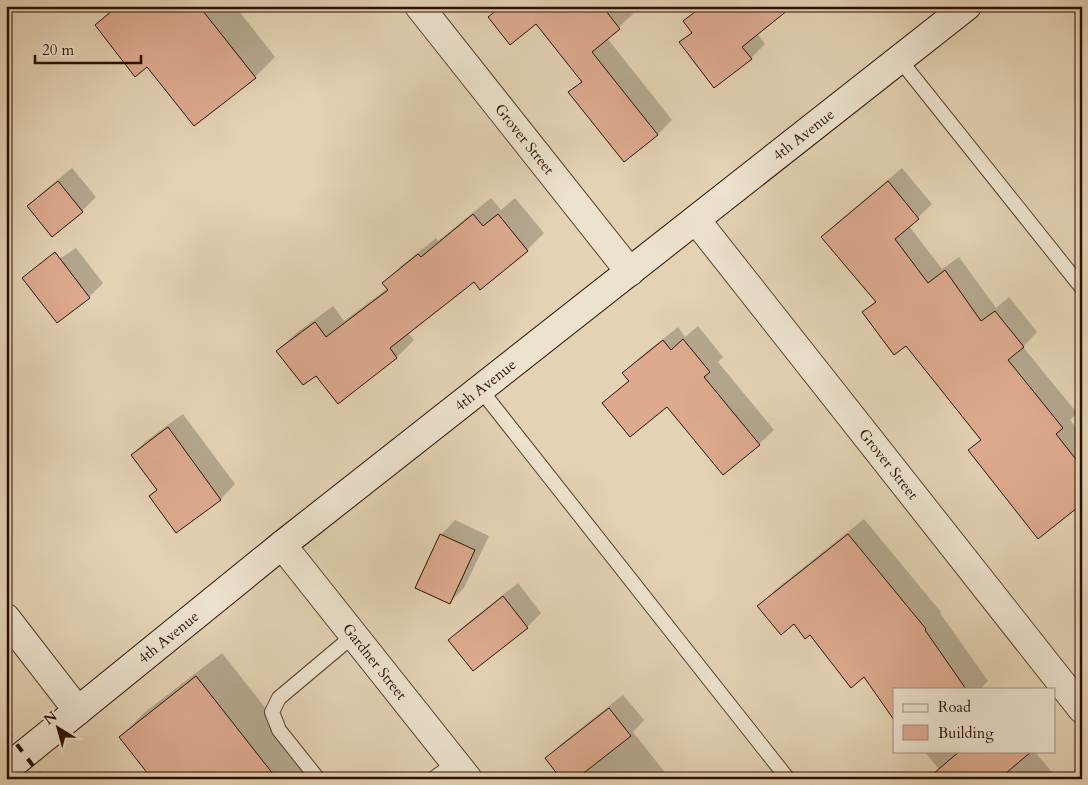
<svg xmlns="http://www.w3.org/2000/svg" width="1088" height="785" font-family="Cardo,serif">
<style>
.shadow{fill:#0003}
.building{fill:#ddaa8f;stroke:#2a0f00}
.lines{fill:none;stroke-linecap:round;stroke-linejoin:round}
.lane-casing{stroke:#58402d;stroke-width:16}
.street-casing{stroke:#58402d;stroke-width:30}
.secondary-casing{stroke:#2a0f00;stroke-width:30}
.lane{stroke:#ede2ce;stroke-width:14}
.street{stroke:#ede2ce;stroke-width:28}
.secondary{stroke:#ede2ce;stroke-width:28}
.rail{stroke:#2a0f00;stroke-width:4;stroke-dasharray:9 9;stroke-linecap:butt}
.labels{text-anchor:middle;stroke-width:4;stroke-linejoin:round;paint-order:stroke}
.street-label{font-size:15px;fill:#2a0f00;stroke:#ede2ce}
</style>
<rect width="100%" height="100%" fill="#e3d2b3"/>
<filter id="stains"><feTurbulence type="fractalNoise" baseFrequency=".004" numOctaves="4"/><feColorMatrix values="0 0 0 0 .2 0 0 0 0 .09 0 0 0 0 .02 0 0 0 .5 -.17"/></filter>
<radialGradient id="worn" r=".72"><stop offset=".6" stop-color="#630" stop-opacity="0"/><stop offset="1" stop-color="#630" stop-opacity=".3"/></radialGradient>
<path class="shadow" d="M 115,6 L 235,6 L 275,57 L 255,77 L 148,66 L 96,25 Z
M 501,6 L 627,6 L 633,14 L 607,38 L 672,120 L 658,134 L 624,160 L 570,92 L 582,80 L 536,22 L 489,18 Z
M 701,6 L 791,6 L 757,33 L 765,44 L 751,58 L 681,42 L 692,31 L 685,22 Z
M 72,168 L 96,197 L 82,211 L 28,206 L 43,192 Z
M 902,168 L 932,204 L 909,226 L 942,269 L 959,257 L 996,308 L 1009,297 L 1037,332 L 1023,347 L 1077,413 L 1070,420 L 1082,435 L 1082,503 L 970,451 L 982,438 L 907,344 L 864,312 L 876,300 L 823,237 L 837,223 Z
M 491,198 L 501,210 L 515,198 L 544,233 L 527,250 L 480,288 L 474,280 L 408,333 L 414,340 L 397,357 L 338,402 L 316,374 L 278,351 L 295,334 L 333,306 L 344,321 L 388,288 L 384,283 L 401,266 L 436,238 L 438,241 Z
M 76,248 L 103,283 L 89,297 L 43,270 Z
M 698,326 L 723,357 L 718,362 L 774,430 L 759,444 L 723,473 L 667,405 L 604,403 L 629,380 L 624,373 L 638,359 L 678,327 L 685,337 Z
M 183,414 L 235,484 L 221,499 L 176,531 L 150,496 L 158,489 L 132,455 L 146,441 Z
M 864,519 L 941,612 L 940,613 L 988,681 L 982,687 L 983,689 L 894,689 L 894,718 L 865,675 L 810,633 L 794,623 L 759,606 L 775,590 Z
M 455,520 L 489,536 L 464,588 L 450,602 L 441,535 Z
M 518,583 L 541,613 L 527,627 L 450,640 L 464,626 Z
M 222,653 L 321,779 L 153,779 L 120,737 L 145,712 Z
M 623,695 L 644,720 L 633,732 L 670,779 L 563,779 L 547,758 L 561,744 Z
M 924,751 L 1034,751 L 1058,779 L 947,779 Z"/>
<path class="building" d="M 118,6 L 199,6 L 256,78 L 194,126 L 147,67 L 135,77 L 95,25 Z
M 502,6 L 602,6 L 620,29 L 592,52 L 658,135 L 624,162 L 568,92 L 582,82 L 536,24 L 510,45 L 488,17 Z
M 703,6 L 793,6 L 742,47 L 752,59 L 714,88 L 679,42 L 692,33 L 683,21 Z
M 58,181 L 83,212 L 52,237 L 27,206 Z
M 888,181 L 919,219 L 895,239 L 928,283 L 945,270 L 981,321 L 995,311 L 1024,347 L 1008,360 L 1063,428 L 1056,434 L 1082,467 L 1082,504 L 1038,539 L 968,450 L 981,440 L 906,346 L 894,355 L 862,312 L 876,302 L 821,237 Z
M 473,214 L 483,226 L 498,214 L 528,251 L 480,290 L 474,282 L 390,348 L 397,358 L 338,404 L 316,376 L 303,385 L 276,351 L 315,322 L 326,337 L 388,290 L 382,283 L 418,254 L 421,257 Z
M 55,252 L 90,298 L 57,323 L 22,278 Z
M 683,339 L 710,372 L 704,377 L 760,445 L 723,475 L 667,407 L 630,437 L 602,403 L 629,381 L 622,373 L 663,340 L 671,350 Z
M 168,427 L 221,500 L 176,533 L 149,496 L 157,490 L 131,455 Z
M 440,534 L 475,550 L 450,604 L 415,588 Z
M 848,534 L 926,629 L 925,630 L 966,689 L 894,689 L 894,720 L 864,677 L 851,688 L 810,635 L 805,639 L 794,624 L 781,635 L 757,606 Z
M 503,596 L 528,628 L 473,671 L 448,640 Z
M 196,676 L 277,779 L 152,779 L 119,737 Z
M 609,708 L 631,736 L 576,779 L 561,779 L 545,758 Z
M 960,751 L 1032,751 L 999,779 L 927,779 Z"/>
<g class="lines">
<g class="lane-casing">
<path id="lane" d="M 900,60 L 1082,288
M 480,389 L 788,779
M 318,779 L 279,730 L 272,712 L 279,698 L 354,635
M 433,779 L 455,763"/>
</g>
<g class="street-casing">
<g id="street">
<path id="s1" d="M 419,6 L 630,272"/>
<path id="s2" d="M 696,220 L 1082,709"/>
<path id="s3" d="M 282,545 L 468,779"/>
<path d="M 6,618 L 78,711"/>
</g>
</g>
<g class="secondary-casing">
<g id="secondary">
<path id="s4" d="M 6,769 L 282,545 L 967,6"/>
</g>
</g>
<use href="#lane" class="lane"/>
<use href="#street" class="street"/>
<use href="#secondary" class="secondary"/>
<path class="rail" d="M 6,730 L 43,779
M 6,777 L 7,779"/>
</g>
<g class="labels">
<g class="street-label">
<text dy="5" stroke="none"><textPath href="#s4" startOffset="1019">4th Avenue</textPath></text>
<text dy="5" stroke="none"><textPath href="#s1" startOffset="170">Grover Street</textPath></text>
<text dy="5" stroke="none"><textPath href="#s4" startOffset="614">4th Avenue</textPath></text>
<text dy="5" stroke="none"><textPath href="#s2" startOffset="311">Grover Street</textPath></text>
<text dy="5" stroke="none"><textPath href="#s4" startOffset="209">4th Avenue</textPath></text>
<text dy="5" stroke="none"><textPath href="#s3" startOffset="149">Gardner Street</textPath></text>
</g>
</g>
<rect width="1088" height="785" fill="none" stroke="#e3d2b3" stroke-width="25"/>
<rect x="8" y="8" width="1073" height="770" fill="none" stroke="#2a0f00" stroke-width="2.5"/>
<rect x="12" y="12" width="1063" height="760" fill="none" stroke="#2a0f00"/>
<rect x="893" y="688" width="162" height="65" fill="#ede2ce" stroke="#9f8e7c"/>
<rect x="903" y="704" width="25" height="8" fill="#ede2ce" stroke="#9f8e7c"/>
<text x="938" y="712" font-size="15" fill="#2a0f00">Road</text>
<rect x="903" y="725" width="25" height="15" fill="#ddaa8f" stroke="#9f8e7c"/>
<text x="938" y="738" font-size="15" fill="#2a0f00">Building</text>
<g transform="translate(58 728) rotate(323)" stroke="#ede2ce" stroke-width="4" paint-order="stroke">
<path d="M0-4L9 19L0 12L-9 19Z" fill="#2a0f00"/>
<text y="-8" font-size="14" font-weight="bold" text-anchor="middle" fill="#2a0f00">N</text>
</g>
<path d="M35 55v8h106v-8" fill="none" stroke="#2a0f00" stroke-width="2.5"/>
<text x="42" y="55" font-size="15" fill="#2a0f00" stroke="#ede2ce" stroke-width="4" paint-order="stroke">20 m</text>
<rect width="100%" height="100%" filter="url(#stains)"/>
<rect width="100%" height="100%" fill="url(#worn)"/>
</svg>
